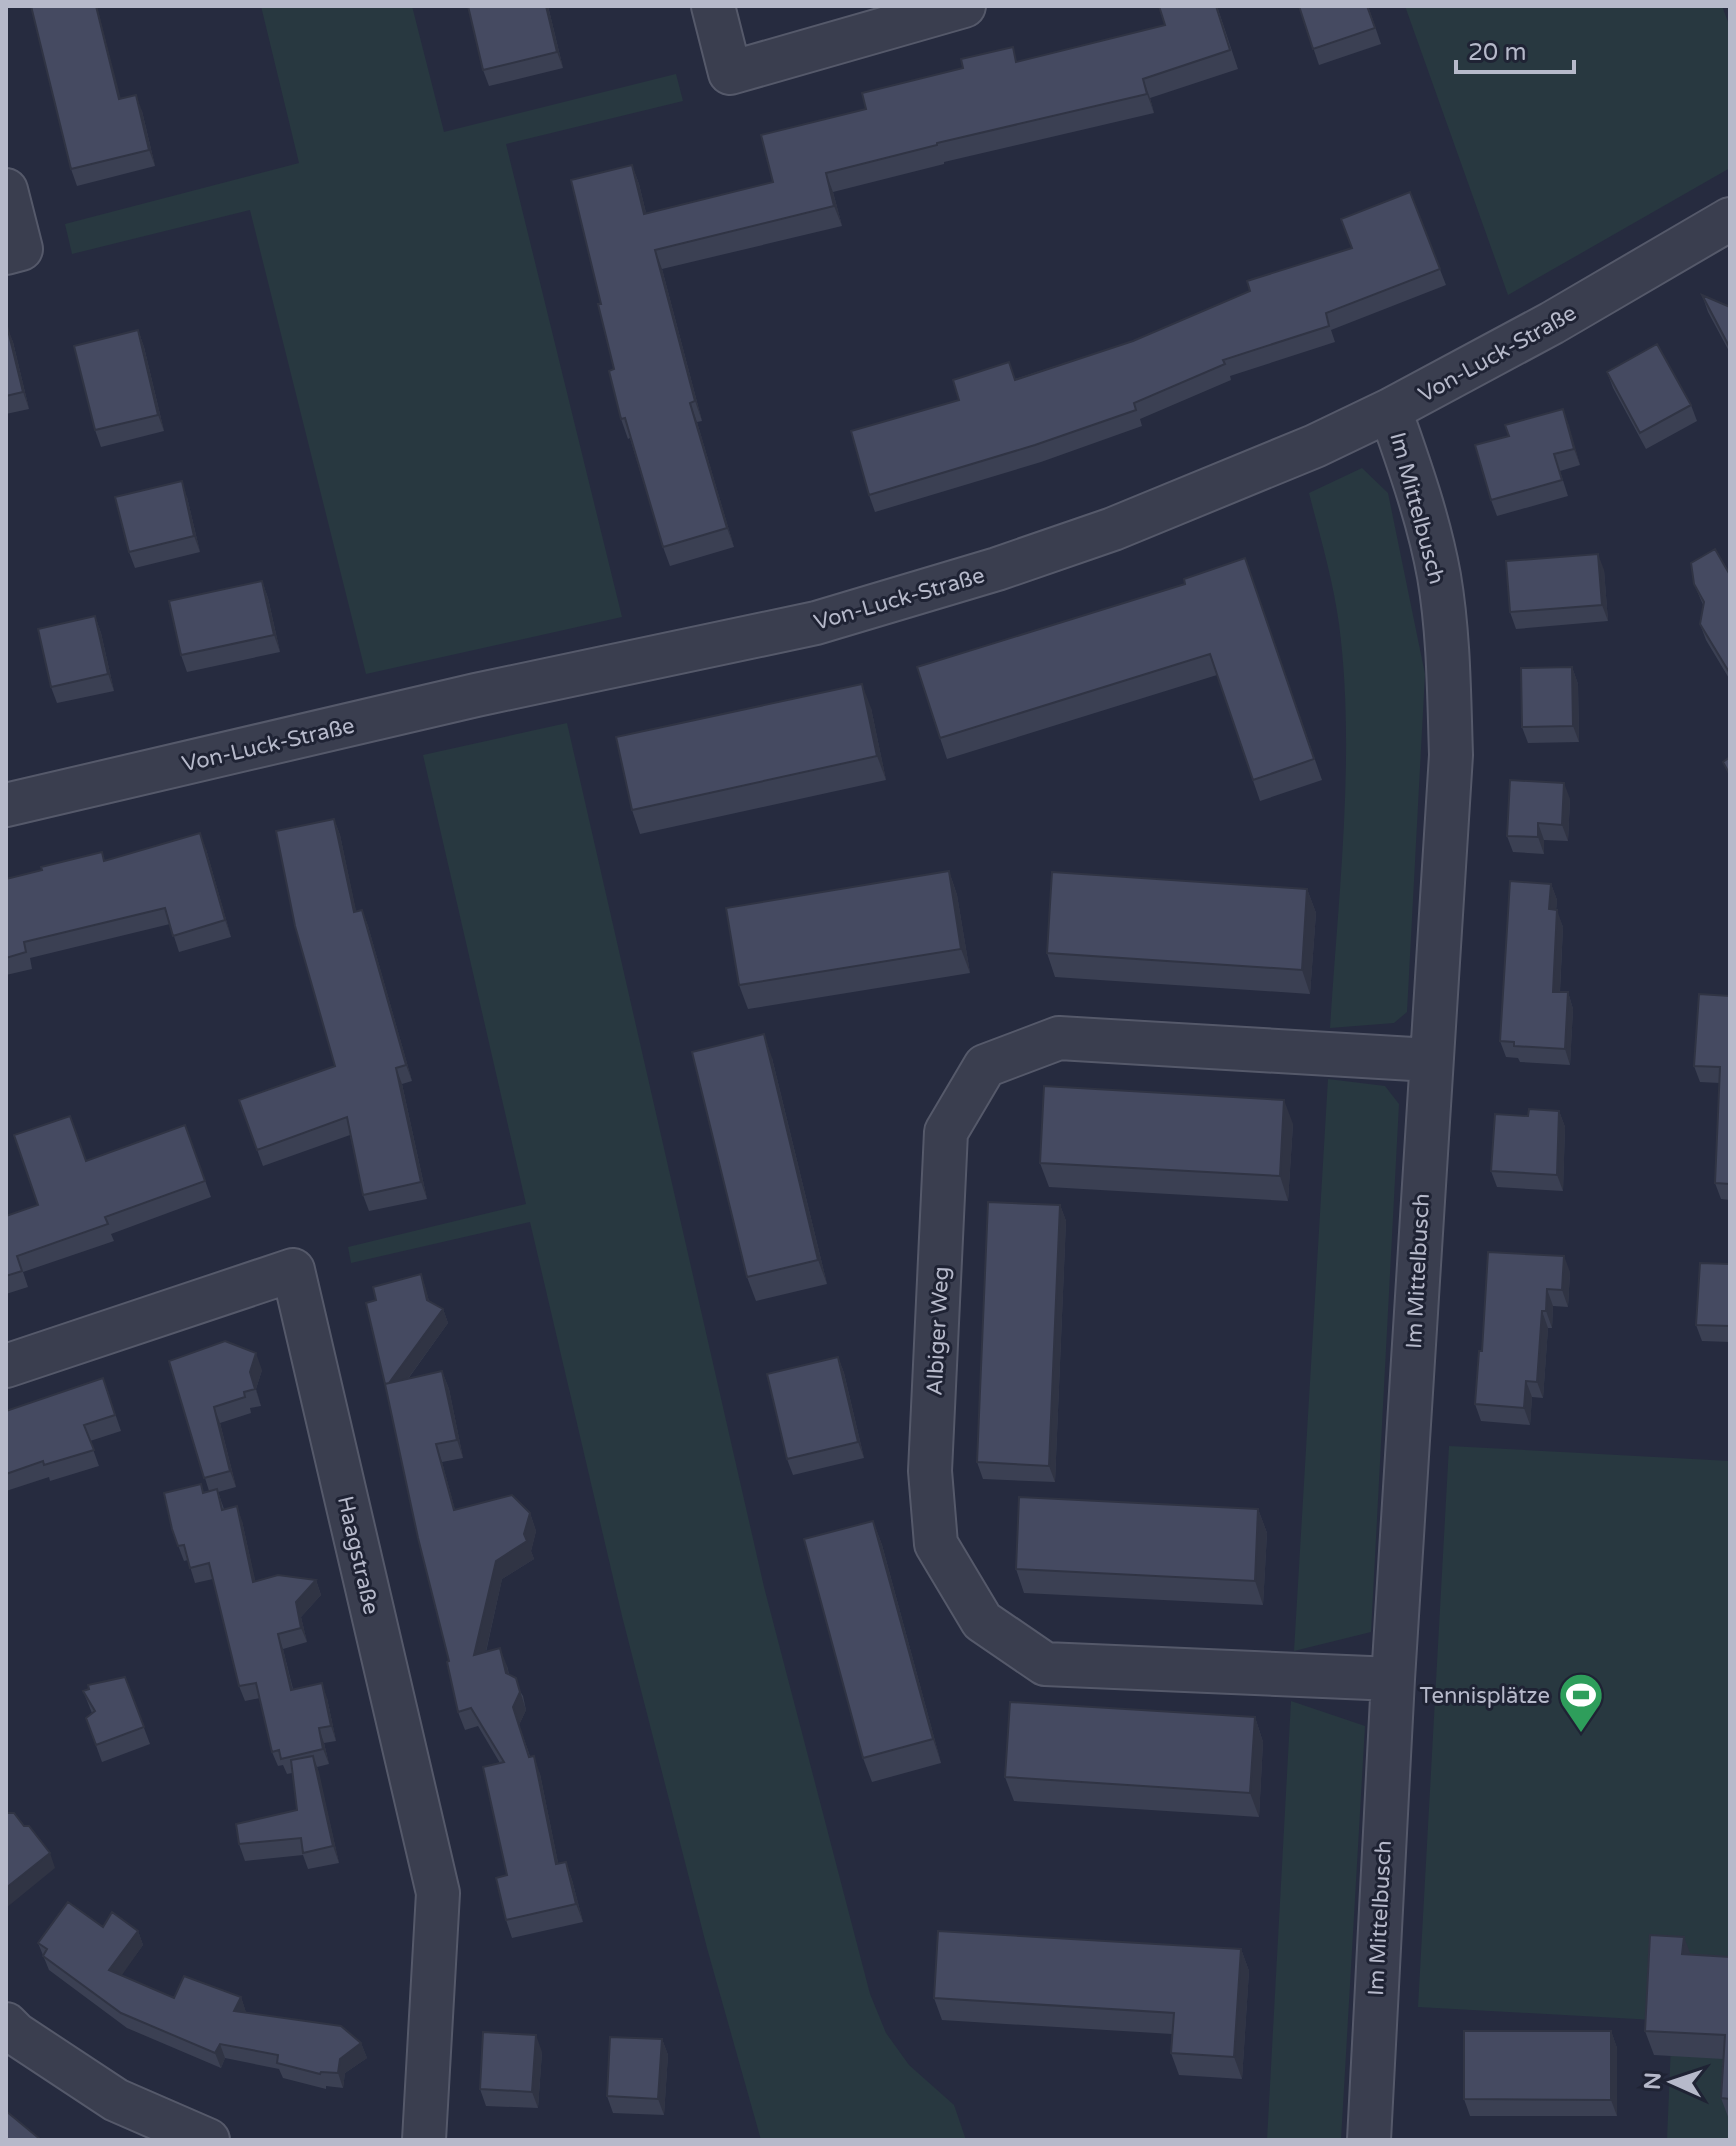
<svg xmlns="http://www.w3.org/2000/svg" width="1736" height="2146" font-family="'Varela Round',sans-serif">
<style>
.green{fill:#283840}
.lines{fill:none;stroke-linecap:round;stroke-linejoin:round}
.street-casing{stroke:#55596a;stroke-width:46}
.street{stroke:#3a3e4f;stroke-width:42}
.wall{fill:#3b4053}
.shaded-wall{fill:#303444}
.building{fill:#454a61;stroke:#303444;stroke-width:2}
.labels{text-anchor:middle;stroke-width:6;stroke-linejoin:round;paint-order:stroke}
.street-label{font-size:22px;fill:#b6b9ca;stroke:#1f2334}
.poi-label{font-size:22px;fill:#b6b9ca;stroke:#1f2334;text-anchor:end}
</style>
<rect width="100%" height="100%" fill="#262b3f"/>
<path class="green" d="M 261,6 L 412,6 L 444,132 L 676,74 L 683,101 L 506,144 L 622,617 L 366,674 L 250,210 L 72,254 L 65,224 L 299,163 Z
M 1405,6 L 1722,6 L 1730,27 L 1730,168 L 1508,295 Z
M 1362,468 L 1388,493 L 1425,674 L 1407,1012 L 1394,1023 L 1330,1028 C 1338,898 1356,753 1339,624 C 1333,580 1320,536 1309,493 Z
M 567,723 L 764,1587 L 870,1994 L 886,2033 L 909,2065 L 954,2105 L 966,2140 L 761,2140 L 707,1948 L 622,1616 L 530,1222 L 351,1263 L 348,1247 L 526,1204 L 423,755 Z
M 1328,1079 L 1385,1086 L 1399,1104 L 1371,1632 L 1294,1651 Z
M 1449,1446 L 1730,1461 L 1730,2140 L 1667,2140 L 1672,2021 L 1418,2007 Z
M 1291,1701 L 1365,1726 L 1341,2140 L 1267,2140 Z"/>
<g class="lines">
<g class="street-casing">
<path id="street" d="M 713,6 L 730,73 L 964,6
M 6,190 L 21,249 L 6,253
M 6,805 L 476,695 L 816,623 L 997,569 L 1113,529 L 1315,446 L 1390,410 L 1552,323 L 1730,219
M 6,1366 L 293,1270 L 438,1893 L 424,2140
M 1393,1679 L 1045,1664 L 982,1621 L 936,1544 L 930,1471 L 946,1132 L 985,1066 L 1059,1038 L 1430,1060
M 6,2024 L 16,2034 L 116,2100 L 208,2140
M 1369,2140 L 1393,1679 L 1451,755 C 1449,695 1449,635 1439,576 C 1429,520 1409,464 1390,410"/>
</g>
<use href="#street" class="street"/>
</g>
<path class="wall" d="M 548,6 L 563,68 L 489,86 L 483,70 Z
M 1217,6 L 1238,69 L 1150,98 L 1154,113 L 944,162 L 944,164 L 833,192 L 842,226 L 662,269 L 702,421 L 697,422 L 734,547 L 670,566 L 663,547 L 630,438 L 628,439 L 621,419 L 614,369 L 601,304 L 632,165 L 639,184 L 646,213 L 773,182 L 1018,62 L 1165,25 Z
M 1299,6 L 1368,6 L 1381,44 L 1319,65 Z
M 121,99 L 142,111 L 155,166 L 77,186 L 71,169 Z
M 1410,192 L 1446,285 L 1331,330 L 1335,342 L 1230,376 L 1231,380 L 1140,419 L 1142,426 L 1041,462 L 875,512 L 869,495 L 959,400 L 1015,379 L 1133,341 L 1352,248 Z
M 1702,295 L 1730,307 L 1730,353 L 1708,312 Z
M 6,326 L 13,342 L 29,409 L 6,414 Z
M 138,330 L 144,347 L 164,431 L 101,447 L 95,430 Z
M 1607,372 L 1691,405 L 1697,421 L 1646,449 L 1613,388 Z
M 1563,409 L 1580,465 L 1560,471 L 1568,496 L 1497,516 L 1491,500 L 1509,436 Z
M 187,497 L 200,552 L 135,568 L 129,552 Z
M 1245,558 L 1322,780 L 1260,801 L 1217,675 L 947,759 L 940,738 L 1185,584 Z
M 1604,570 L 1608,621 L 1516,629 L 1510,612 Z
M 1730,575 L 1730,680 L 1706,640 L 1700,624 L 1704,607 L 1694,584 Z
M 262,581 L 268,598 L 280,652 L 187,672 L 181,655 Z
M 95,616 L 101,633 L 114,691 L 57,703 L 51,687 Z
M 1572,667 L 1578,684 L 1579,742 L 1528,743 L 1522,727 Z
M 871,708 L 886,780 L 640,834 L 632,810 Z
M 1570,799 L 1568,841 L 1544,840 L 1544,854 L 1513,852 L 1507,836 Z
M 334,819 L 340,835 L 356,912 L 362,910 L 368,926 L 412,1081 L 402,1084 L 427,1199 L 369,1211 L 363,1195 L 350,1135 L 263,1166 L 239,1100 L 335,1066 Z
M 206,849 L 231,937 L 179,952 L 170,924 L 30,958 L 32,969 L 6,975 L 6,879 L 105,861 Z
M 949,871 L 957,895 L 970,973 L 748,1009 L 739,985 Z
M 1551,884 L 1557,900 L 1556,910 L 1563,927 L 1560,992 L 1568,992 L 1573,1009 L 1570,1065 L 1520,1062 L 1518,1058 L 1506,1057 L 1500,1041 Z
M 1307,889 L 1316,913 L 1310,994 L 1055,977 L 1047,953 Z
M 1730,996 L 1730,1200 L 1721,1199 L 1715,1183 L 1720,1083 L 1700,1082 L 1694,1066 Z
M 772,1058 L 827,1284 L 756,1301 L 747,1277 Z
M 1559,1111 L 1565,1127 L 1563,1191 L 1497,1187 L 1491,1171 L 1528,1116 Z
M 1293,1124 L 1288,1201 L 1049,1187 L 1040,1163 Z
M 185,1125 L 211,1197 L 111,1234 L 114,1241 L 23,1272 L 28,1287 L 6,1294 L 6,1216 L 38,1205 L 86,1161 Z
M 1060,1205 L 1066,1221 L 1055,1482 L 983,1479 L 977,1462 Z
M 1488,1252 L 1570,1272 L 1568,1307 L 1553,1306 L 1552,1328 L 1548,1328 L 1543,1398 L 1532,1397 L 1530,1425 L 1481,1421 L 1475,1404 L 1482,1351 Z
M 1730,1264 L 1730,1342 L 1702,1341 L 1696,1325 Z
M 421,1274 L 429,1301 L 443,1309 L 448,1323 L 408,1379 L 442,1371 L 449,1389 L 463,1458 L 442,1462 L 455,1510 L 530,1513 L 536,1531 L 531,1551 L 534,1559 L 502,1579 L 486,1652 L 507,1666 L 509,1674 L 523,1696 L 526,1710 L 519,1725 L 530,1756 L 540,1774 L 558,1863 L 566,1862 L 572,1880 L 583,1922 L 512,1938 L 506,1920 L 507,1875 L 500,1763 L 478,1726 L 465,1730 L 458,1712 L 449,1661 L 376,1300 Z
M 838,1357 L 844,1373 L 864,1458 L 793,1475 L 787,1459 Z
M 169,1361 L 262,1370 L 256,1389 L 261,1406 L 250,1408 L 251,1413 L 220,1423 L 236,1487 L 218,1492 L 224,1509 L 242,1521 L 255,1581 L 316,1580 L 321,1595 L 301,1617 L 307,1642 L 283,1649 L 293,1689 L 327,1698 L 336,1741 L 324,1743 L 329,1764 L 317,1767 L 339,1863 L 308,1869 L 303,1855 L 245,1861 L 239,1844 L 297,1810 L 292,1773 L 287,1774 L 283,1765 L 278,1766 L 272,1752 L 260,1698 L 245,1701 L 239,1686 L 213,1579 L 195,1583 L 188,1560 L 184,1561 L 172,1529 L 204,1492 L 209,1491 Z
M 103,1378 L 121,1431 L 90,1441 L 99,1466 L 50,1481 L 49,1477 L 6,1491 L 6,1411 Z
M 1258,1509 L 1267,1533 L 1263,1605 L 1024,1593 L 1016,1569 Z
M 873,1521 L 882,1545 L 941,1763 L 872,1782 L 863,1758 Z
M 125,1677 L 150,1744 L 102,1762 L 86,1718 L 92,1713 L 83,1691 Z
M 1255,1717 L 1263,1742 L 1259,1817 L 1014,1801 L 1005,1777 Z
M 103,1927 L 138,1931 L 143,1945 L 121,1975 L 174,1998 L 241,1997 L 246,2013 L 361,2043 L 367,2058 L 345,2073 L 343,2088 L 326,2086 L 326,2089 L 283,2078 L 279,2069 L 225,2058 L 221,2068 L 127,2028 L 49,1970 L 38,1943 Z
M 1241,1949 L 1249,1971 L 1242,2079 L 1179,2075 L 1171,2053 L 1172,2034 L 942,2020 L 934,1998 Z
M 1691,1955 L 1730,1957 L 1730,2122 L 1721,2098 L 1723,2059 L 1654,2055 L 1645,2031 Z
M 1611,2031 L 1617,2048 L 1617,2116 L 1470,2116 L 1464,2099 Z
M 662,2039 L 668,2055 L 664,2115 L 613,2113 L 607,2096 Z
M 542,2052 L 538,2108 L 486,2106 L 480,2089 Z"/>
<path class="shaded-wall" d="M 96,6 L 97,6 L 125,115 L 119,99 Z
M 546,6 L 548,6 L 563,68 L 557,52 Z
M 1143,79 L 1150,98 L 1154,113 L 1147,94 Z
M 136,95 L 142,111 L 155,166 L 149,150 Z
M 632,165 L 639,184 L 651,233 L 644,214 Z
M 826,173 L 833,192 L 842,226 L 834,206 Z
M 655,250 L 662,269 L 702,421 L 695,401 Z
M 7,326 L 13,342 L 29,409 L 23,392 Z
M 138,330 L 144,347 L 164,431 L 158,415 Z
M 690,403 L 697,422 L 734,547 L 727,528 Z
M 1563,409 L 1569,425 L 1580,465 L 1574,449 Z
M 182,481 L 187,497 L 200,552 L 194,536 Z
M 1598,554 L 1604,570 L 1608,621 L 1602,605 Z
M 262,581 L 268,598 L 280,652 L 274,635 Z
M 95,616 L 101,633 L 114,691 L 108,674 Z
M 1572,667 L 1578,684 L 1579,742 L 1573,726 Z
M 862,684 L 871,708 L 886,780 L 877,756 Z
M 1564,783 L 1570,799 L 1568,841 L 1562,825 Z
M 334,819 L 340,835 L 360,929 L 354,912 Z
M 1538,823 L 1544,840 L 1544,854 L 1538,837 Z
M 200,833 L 206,849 L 231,937 L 225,920 Z
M 949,871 L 957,895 L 970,973 L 961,949 Z
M 1551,884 L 1557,900 L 1555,926 L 1549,909 Z
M 1307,889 L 1316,913 L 1310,994 L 1302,970 Z
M 362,910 L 368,926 L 412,1081 L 406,1065 Z
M 1557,910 L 1563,927 L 1559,1008 L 1553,992 Z
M 1568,992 L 1573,1009 L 1570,1065 L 1565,1049 Z
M 764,1034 L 772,1058 L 827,1284 L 818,1260 Z
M 396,1068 L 402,1084 L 427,1199 L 421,1182 Z
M 1284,1100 L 1293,1124 L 1288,1201 L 1280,1176 Z
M 1559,1111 L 1565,1127 L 1563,1191 L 1557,1175 Z
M 1060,1205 L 1066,1221 L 1055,1482 L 1049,1466 Z
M 1564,1256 L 1570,1272 L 1568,1307 L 1562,1290 Z
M 421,1274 L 426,1289 L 432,1314 L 427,1300 Z
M 1547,1289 L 1553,1306 L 1552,1328 L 1546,1311 Z
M 443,1309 L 448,1323 L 391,1402 L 386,1387 Z
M 1542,1311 L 1548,1328 L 1543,1398 L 1537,1382 Z
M 256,1353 L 262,1370 L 256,1389 L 261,1406 L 250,1372 Z
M 838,1357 L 844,1373 L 864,1458 L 858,1442 Z
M 442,1371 L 449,1389 L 463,1458 L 457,1440 Z
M 1526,1381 L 1532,1397 L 1530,1425 L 1524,1408 Z
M 214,1407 L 220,1423 L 236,1487 L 230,1471 Z
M 436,1444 L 442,1462 L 460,1528 L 454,1510 Z
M 237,1506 L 242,1521 L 259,1597 L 253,1582 Z
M 1258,1509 L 1267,1533 L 1263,1605 L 1255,1581 Z
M 530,1513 L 536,1531 L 531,1551 L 534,1559 L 502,1579 L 481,1673 L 474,1655 L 496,1561 L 524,1534 Z
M 873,1521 L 882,1545 L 941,1763 L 933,1739 Z
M 316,1580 L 321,1595 L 301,1617 L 307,1642 L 301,1628 L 296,1602 Z
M 278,1634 L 283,1649 L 296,1704 L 291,1690 Z
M 500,1648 L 507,1666 L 512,1691 L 506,1673 Z
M 516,1678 L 526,1710 L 519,1725 L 536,1775 L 513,1707 Z
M 322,1683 L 327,1698 L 336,1741 L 331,1726 Z
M 1255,1717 L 1263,1742 L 1259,1817 L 1250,1793 Z
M 319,1728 L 324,1743 L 329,1764 L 323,1749 Z
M 313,1756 L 319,1772 L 339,1863 L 333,1846 Z
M 534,1756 L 540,1774 L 562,1882 L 556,1864 Z
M 50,1853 L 55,1868 L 6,1908 L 6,1888 Z
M 566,1862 L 572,1880 L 583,1922 L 576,1904 Z
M 138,1931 L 143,1945 L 115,1985 L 109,1970 Z
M 1684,1937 L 1693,1961 L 1682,1954 Z
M 1241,1949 L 1249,1971 L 1242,2079 L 1234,2057 Z
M 241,1997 L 246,2012 L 240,2026 L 234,2011 Z
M 1611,2031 L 1617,2048 L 1617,2116 L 1611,2100 Z
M 536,2035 L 542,2052 L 538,2108 L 532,2092 Z
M 662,2039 L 668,2055 L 664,2115 L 658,2099 Z
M 361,2043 L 367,2058 L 345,2073 L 343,2088 L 338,2073 L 340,2059 Z
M 220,2044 L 225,2058 L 221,2068 L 215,2053 Z"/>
<path class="building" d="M 31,6 L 96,6 L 119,99 L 136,95 L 149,150 L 71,169 Z
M 468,6 L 546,6 L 557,52 L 483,70 Z
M 1159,6 L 1216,6 L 1230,50 L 1143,79 L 1147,94 L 937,143 L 937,145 L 826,173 L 834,206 L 655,250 L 695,401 L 690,403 L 727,528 L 663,547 L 625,418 L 621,419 L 609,371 L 614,369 L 598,304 L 601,304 L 571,180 L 632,165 L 644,214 L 773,182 L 761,135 L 866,109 L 862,93 L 963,68 L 961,59 L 1013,47 L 1016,62 L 1165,25 Z
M 1299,6 L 1367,6 L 1375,28 L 1313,49 Z
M 1410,192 L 1440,269 L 1326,313 L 1329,326 L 1223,360 L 1225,364 L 1134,403 L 1136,410 L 1035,445 L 869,495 L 851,431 L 959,400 L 953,380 L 1009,362 L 1015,380 L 1133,341 L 1250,291 L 1247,281 L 1352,248 L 1341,219 Z
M 1702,295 L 1730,307 L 1730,348 Z
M 6,326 L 7,326 L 23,392 L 6,396 Z
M 138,330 L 158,415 L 95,430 L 74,346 Z
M 1657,344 L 1691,405 L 1640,433 L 1607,372 Z
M 1563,409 L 1574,449 L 1554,454 L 1562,480 L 1491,500 L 1475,445 L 1509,436 L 1505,425 Z
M 182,481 L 194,536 L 129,552 L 115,497 Z
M 1715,549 L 1730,575 L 1730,671 L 1729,672 L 1700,624 L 1704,602 L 1694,584 L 1691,563 Z
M 1598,554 L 1602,605 L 1510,612 L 1506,561 Z
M 1245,558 L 1314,759 L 1253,780 L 1210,654 L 940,738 L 917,667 L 1185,584 L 1184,579 Z
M 262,581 L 274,635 L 181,655 L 169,601 Z
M 95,616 L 108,674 L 51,687 L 38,629 Z
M 1572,667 L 1573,726 L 1522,727 L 1521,668 Z
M 862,684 L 877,756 L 632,810 L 616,737 Z
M 1730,757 L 1730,775 L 1723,762 Z
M 1510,780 L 1564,783 L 1562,825 L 1538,823 L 1538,837 L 1507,836 Z
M 334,819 L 354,912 L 362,910 L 406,1065 L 396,1068 L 421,1182 L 363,1195 L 347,1117 L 257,1150 L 239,1100 L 335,1066 L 295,926 L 276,831 Z
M 200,833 L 225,920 L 173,936 L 165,908 L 24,942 L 26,952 L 6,958 L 6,879 L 42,870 L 41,867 L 102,852 L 104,861 Z
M 949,871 L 961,949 L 739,985 L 726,908 Z
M 1052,872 L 1307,889 L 1302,970 L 1047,953 Z
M 1510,881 L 1551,884 L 1549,909 L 1557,910 L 1553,992 L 1568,992 L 1565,1049 L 1514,1046 L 1514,1042 L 1500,1041 Z
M 1699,994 L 1730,996 L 1730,1184 L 1715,1183 L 1720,1067 L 1694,1066 Z
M 764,1034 L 818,1260 L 747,1277 L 692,1052 Z
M 1044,1086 L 1284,1100 L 1280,1176 L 1040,1163 Z
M 1529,1109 L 1559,1111 L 1557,1175 L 1491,1171 L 1495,1114 L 1528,1116 Z
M 70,1116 L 86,1161 L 185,1125 L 205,1181 L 105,1217 L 108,1224 L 17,1256 L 22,1271 L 6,1276 L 6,1216 L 38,1205 L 14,1135 Z
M 988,1202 L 1060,1205 L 1049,1466 L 977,1462 Z
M 1488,1252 L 1564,1256 L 1562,1290 L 1547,1289 L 1546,1311 L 1542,1311 L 1537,1382 L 1526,1381 L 1524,1408 L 1475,1404 L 1479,1351 L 1482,1351 Z
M 1700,1263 L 1730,1264 L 1730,1326 L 1696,1325 Z
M 421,1274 L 427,1300 L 443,1309 L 389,1383 L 385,1384 L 366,1303 L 376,1300 L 373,1287 Z
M 225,1341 L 256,1353 L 250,1372 L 255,1389 L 244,1392 L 245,1397 L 214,1407 L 230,1471 L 204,1478 L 169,1361 Z
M 838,1357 L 858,1442 L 787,1459 L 767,1374 Z
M 442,1371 L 457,1440 L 436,1444 L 454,1510 L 512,1495 L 530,1513 L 524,1534 L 527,1541 L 496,1561 L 474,1655 L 500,1648 L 506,1673 L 516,1678 L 520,1692 L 513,1707 L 529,1757 L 534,1756 L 556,1864 L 566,1862 L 576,1904 L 506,1920 L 496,1878 L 507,1875 L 483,1767 L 504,1762 L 471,1708 L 458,1712 L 447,1662 L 449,1661 L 418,1538 L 385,1384 Z
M 103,1378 L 115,1415 L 84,1425 L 94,1450 L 44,1465 L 43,1461 L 6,1474 L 6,1411 Z
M 201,1484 L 203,1493 L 217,1489 L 222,1510 L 237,1506 L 253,1582 L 278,1575 L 316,1580 L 296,1602 L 301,1628 L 278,1634 L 291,1690 L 322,1683 L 331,1726 L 319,1728 L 323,1749 L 281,1759 L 279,1750 L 272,1752 L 256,1683 L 239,1686 L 209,1563 L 190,1568 L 184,1545 L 178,1546 L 172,1529 L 164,1493 Z
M 1019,1497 L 1258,1509 L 1255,1581 L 1016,1569 Z
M 873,1521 L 933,1739 L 863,1758 L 804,1539 Z
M 125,1677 L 144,1727 L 96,1745 L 86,1718 L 95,1711 L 83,1691 L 89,1689 L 88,1685 Z
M 1010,1702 L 1255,1717 L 1250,1793 L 1005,1777 Z
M 313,1756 L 333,1846 L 303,1853 L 301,1838 L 239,1844 L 236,1824 L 297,1810 L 291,1760 Z
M 6,1813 L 14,1813 L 24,1826 L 29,1826 L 50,1853 L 6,1888 Z
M 68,1902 L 103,1927 L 112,1912 L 138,1931 L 109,1970 L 174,1998 L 184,1976 L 241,1997 L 234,2011 L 341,2026 L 361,2043 L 340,2059 L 338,2073 L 321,2072 L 320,2074 L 277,2063 L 278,2055 L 220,2044 L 215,2053 L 121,2013 L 43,1956 L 47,1949 L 38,1943 Z
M 938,1931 L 1241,1949 L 1234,2057 L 1171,2053 L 1174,2013 L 934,1998 Z
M 1650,1935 L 1684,1937 L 1682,1954 L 1730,1957 L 1730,2099 L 1721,2098 L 1725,2035 L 1645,2031 Z
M 1464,2031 L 1611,2031 L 1611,2100 L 1464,2099 Z
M 483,2032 L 536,2035 L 532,2092 L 480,2089 Z
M 610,2037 L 662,2039 L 658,2099 L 607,2096 Z
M 6,2111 L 41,2140 L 6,2140 Z"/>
<defs>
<g id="stadium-pin" transform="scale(2.3)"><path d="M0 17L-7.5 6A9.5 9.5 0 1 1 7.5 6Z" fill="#2e9e5b" stroke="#1f2334"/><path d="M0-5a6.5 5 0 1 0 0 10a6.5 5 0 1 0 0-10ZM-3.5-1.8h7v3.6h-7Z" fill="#fff"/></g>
</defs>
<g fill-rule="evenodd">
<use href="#stadium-pin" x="1581" y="1695"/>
</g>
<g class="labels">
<g class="street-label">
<text transform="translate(1497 353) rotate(-29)" y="8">Von-Luck-Straße</text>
<text transform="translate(1418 508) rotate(75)" y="8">Im Mittelbusch</text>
<text transform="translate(899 598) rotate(-16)" y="8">Von-Luck-Straße</text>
<text transform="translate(268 744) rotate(-13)" y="8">Von-Luck-Straße</text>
<text transform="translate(1417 1271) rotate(-87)" y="8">Im Mittelbusch</text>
<text transform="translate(937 1331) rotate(-87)" y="8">Albiger Weg</text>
<text transform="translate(359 1555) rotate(77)" y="8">Haagstraße</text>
<text transform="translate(1379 1918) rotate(-87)" y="8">Im Mittelbusch</text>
</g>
<g class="poi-label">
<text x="1550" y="1703">Tennisplätze</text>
</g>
</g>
<rect width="1736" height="2146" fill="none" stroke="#b6b9ca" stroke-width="16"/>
<g transform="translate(1672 2082) rotate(273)" stroke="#1f2334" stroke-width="6" paint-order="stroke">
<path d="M0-6L14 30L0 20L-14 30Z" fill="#b6b9ca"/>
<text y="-12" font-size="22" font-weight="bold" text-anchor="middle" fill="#b6b9ca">N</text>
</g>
<path d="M1456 60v12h118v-12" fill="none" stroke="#b6b9ca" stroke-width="4"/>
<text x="1468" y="60" font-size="24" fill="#b6b9ca" stroke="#1f2334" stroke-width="6" paint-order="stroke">20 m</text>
</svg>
